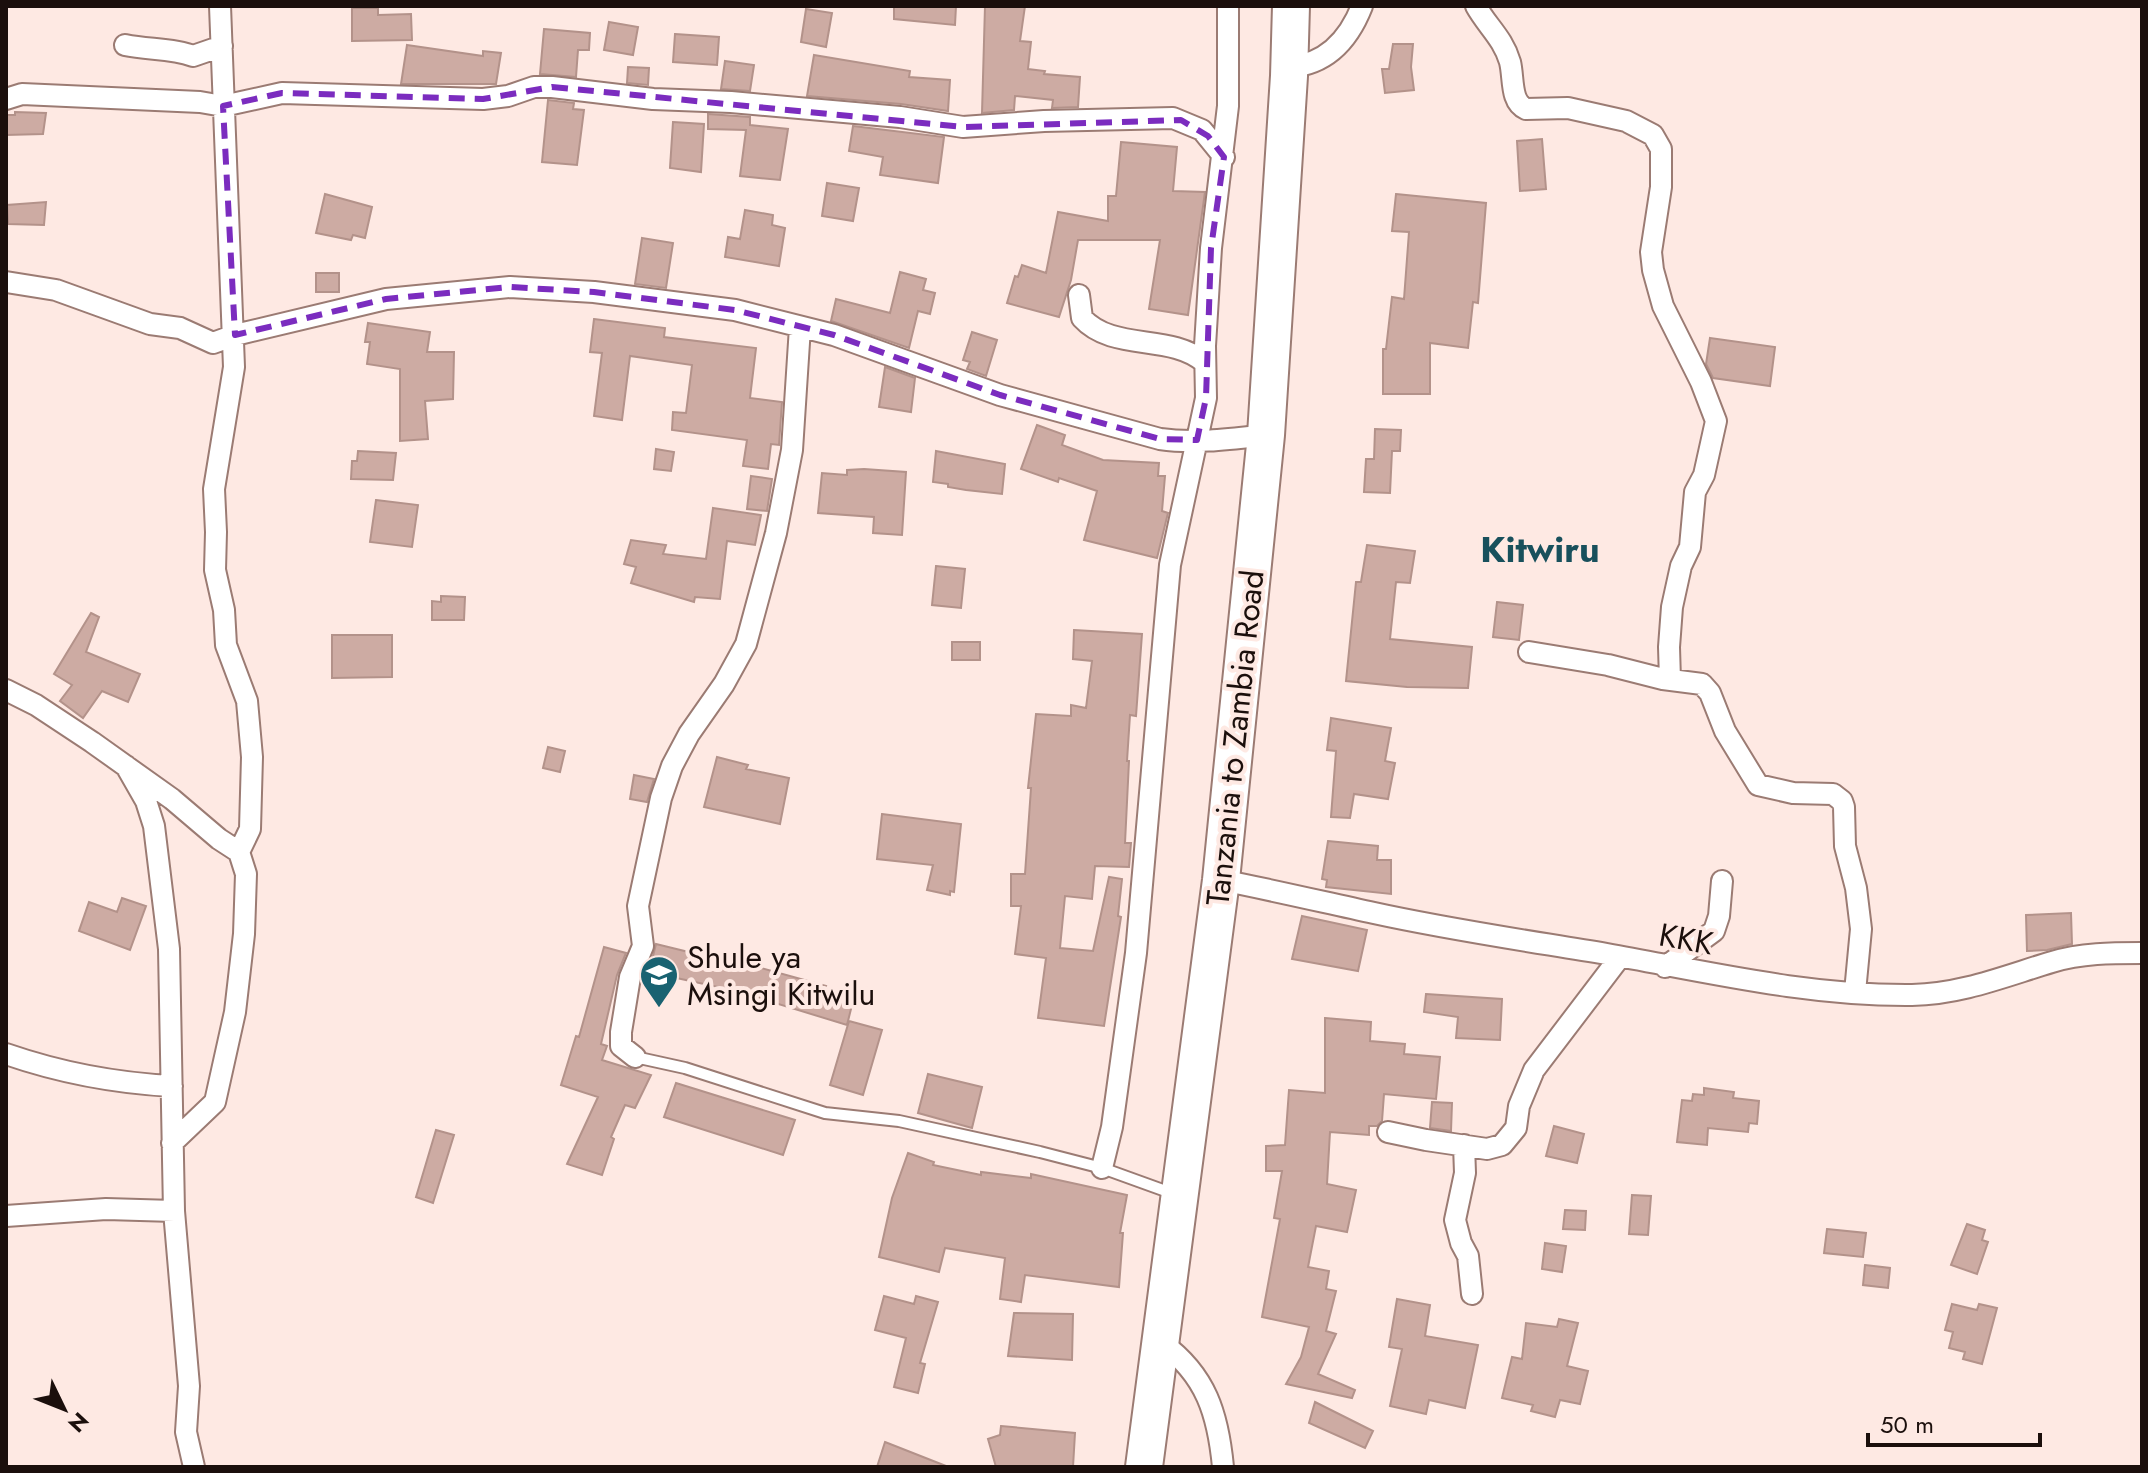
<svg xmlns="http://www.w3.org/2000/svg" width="2148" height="1473" font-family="Jost,sans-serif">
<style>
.building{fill:#cdaba3;stroke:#b3928a;stroke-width:2}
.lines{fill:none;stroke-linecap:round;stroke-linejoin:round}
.lane-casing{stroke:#9b7b73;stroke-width:14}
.street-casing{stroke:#9b7b73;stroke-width:24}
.highway-casing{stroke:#9b7b73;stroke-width:40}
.lane{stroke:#fff;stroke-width:10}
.street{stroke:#fff;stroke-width:20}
.highway{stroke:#fff;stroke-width:36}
.marked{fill:none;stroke:#7b2cbf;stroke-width:6;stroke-dasharray:16 10;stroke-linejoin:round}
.labels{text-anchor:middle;stroke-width:8;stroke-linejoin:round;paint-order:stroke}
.street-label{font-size:32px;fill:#1b0f0c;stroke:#fee9e3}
.poi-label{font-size:32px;fill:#1b0f0c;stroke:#fee9e3;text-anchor:start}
.quarter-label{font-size:36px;font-weight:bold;fill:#18505c;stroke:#fee9e3}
</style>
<rect width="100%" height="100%" fill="#fee9e3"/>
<path class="building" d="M 894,6 L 956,6 L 955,25 L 894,19 Z
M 985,6 L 1025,6 L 1020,41 L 1031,42 L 1028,69 L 1045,71 L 1044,74 L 1080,77 L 1078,107 L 1052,108 L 1053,100 L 1015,96 L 1014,110 L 982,113 Z
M 352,8 L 378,8 L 378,15 L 411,14 L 412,40 L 352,41 Z
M 806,9 L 832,13 L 826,47 L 801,42 Z
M 609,22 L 638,27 L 633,55 L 604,50 Z
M 544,29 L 590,33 L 589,50 L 578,50 L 576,77 L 540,74 Z
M 675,34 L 719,37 L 717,65 L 673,62 Z
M 1393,44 L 1413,44 L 1411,67 L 1414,90 L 1385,93 L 1382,69 L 1389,69 Z
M 407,45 L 483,56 L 483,51 L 501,53 L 496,84 L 401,84 Z
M 814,55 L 910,71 L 909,77 L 950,80 L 948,111 L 901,104 L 807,96 Z
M 725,61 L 754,65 L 750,91 L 721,89 Z
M 628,67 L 649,68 L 648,85 L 627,83 Z
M 548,100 L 574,103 L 573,109 L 584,110 L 577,165 L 542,162 Z
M 15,112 L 46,113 L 43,134 L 6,135 L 6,115 L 15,115 Z
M 708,114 L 750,117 L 750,125 L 788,129 L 780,180 L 740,176 L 746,130 L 708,129 Z
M 673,122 L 704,124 L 701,172 L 670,168 Z
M 853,126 L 944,137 L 938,183 L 880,175 L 883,157 L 849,151 Z
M 1542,139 L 1546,189 L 1520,191 L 1517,141 Z
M 1121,142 L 1177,147 L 1173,191 L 1205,192 L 1188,315 L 1149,309 L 1160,240 L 1078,240 L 1071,280 L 1059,317 L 1007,303 L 1015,276 L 1018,277 L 1022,265 L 1046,273 L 1058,212 L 1108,221 L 1108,196 L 1116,196 Z
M 827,183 L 859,188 L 853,221 L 822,216 Z
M 325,194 L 372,207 L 365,238 L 353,235 L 351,240 L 316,233 Z
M 1396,194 L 1486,203 L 1478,303 L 1473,302 L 1468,348 L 1430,343 L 1430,394 L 1383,394 L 1383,349 L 1386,349 L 1392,297 L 1404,299 L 1409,232 L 1392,231 Z
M 46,202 L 44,225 L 8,224 L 7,205 Z
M 745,210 L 773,215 L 772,225 L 785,228 L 779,266 L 725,257 L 728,237 L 740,239 Z
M 642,238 L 673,243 L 666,288 L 635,284 Z
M 900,272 L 926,279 L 923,290 L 935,293 L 930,314 L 918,311 L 909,348 L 831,321 L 836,299 L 890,313 Z
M 316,273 L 339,273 L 339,292 L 316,292 Z
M 594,319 L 665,328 L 664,337 L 756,348 L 750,398 L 782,402 L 779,445 L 771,444 L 768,469 L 743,466 L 747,440 L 672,430 L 673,412 L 686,413 L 692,365 L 630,356 L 622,420 L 594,416 L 602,353 L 590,352 Z
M 368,323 L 430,332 L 427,352 L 454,352 L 453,399 L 425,401 L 428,439 L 400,441 L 400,369 L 367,364 L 370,342 L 365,342 Z
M 972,332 L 997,340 L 986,376 L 967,369 L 970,362 L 963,360 Z
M 1710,338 L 1775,347 L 1770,386 L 1713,378 L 1706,364 Z
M 885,367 L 915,378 L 911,412 L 879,407 Z
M 1037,425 L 1065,435 L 1062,445 L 1103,460 L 1159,463 L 1158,476 L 1165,476 L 1162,511 L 1168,513 L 1157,558 L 1084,540 L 1097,491 L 1059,478 L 1058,482 L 1021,469 Z
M 1375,429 L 1401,430 L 1400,451 L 1392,451 L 1390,493 L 1364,492 L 1366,459 L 1374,459 Z
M 656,449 L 674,452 L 671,471 L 654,469 Z
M 358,451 L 396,453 L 393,480 L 351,479 L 352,461 L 357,461 Z
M 936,451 L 1005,464 L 1002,494 L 966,490 L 948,487 L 948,484 L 933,482 Z
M 864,469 L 906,472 L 902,535 L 873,533 L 874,517 L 818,513 L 822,473 L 847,475 L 847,470 Z
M 751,476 L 772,479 L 767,511 L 747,509 Z
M 376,500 L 418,505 L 412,547 L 370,542 Z
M 713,508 L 761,515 L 755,545 L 727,541 L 720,599 L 695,597 L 694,602 L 631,583 L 636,567 L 624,564 L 631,540 L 666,545 L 663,554 L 706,559 Z
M 1367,545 L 1415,551 L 1410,583 L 1396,582 L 1390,639 L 1472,647 L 1468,688 L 1407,687 L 1346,681 L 1356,582 L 1361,582 Z
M 936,566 L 965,569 L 961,608 L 932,605 Z
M 441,596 L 465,597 L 464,620 L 432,620 L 432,601 L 441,602 Z
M 1497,602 L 1523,605 L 1519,640 L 1493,637 Z
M 91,613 L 99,617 L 86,652 L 140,674 L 128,702 L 102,691 L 83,718 L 60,701 L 72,685 L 54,674 Z
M 1074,630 L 1142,634 L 1136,716 L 1130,715 L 1127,761 L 1129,761 L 1125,843 L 1131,843 L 1129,867 L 1095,866 L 1092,899 L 1065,896 L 1060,948 L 1093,951 L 1109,877 L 1122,879 L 1118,916 L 1121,917 L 1104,1026 L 1038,1018 L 1046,958 L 1015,954 L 1021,906 L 1011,906 L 1011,874 L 1025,874 L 1031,788 L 1028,788 L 1036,714 L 1071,716 L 1071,705 L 1086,708 L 1092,661 L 1073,659 Z
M 332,635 L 392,635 L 392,677 L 332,678 Z
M 952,642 L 980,642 L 980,660 L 952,660 Z
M 1331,718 L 1391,728 L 1385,761 L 1395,763 L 1388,799 L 1354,794 L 1350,818 L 1331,817 L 1336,751 L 1327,750 Z
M 548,747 L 565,751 L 560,772 L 543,768 Z
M 717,757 L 748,765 L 746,769 L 789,778 L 780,824 L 704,807 Z
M 634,775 L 654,779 L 647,802 L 630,799 Z
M 882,814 L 961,824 L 954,892 L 950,891 L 950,895 L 927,890 L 933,865 L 877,859 Z
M 1328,841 L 1378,846 L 1377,860 L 1391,860 L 1391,894 L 1326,887 L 1327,880 L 1322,879 Z
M 122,898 L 146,906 L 130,950 L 79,931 L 89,902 L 117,912 Z
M 2071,913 L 2072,944 L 2047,950 L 2027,951 L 2026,915 Z
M 1302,916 L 1367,930 L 1358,971 L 1292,959 Z
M 656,944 L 746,966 L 747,964 L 826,986 L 825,989 L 854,997 L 847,1025 L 736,991 L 649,972 Z
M 604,947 L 626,953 L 617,975 L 601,1044 L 607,1046 L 602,1060 L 651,1075 L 635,1108 L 625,1105 L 611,1137 L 614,1139 L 602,1175 L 567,1164 L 598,1097 L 561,1085 L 576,1036 L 579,1037 Z
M 1426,994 L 1502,999 L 1500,1040 L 1456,1038 L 1458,1017 L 1424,1012 Z
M 1325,1018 L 1371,1022 L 1370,1041 L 1405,1044 L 1404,1054 L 1440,1057 L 1436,1099 L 1384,1094 L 1382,1121 L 1377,1126 L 1369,1126 L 1369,1135 L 1330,1132 L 1327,1184 L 1356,1190 L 1347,1232 L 1316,1226 L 1308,1267 L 1329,1271 L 1326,1289 L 1336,1291 L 1326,1331 L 1336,1334 L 1318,1374 L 1355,1390 L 1352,1398 L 1286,1384 L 1301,1357 L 1309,1327 L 1262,1317 L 1280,1219 L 1274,1218 L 1282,1171 L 1266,1171 L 1266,1146 L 1285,1145 L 1289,1090 L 1325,1093 Z
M 849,1021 L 882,1030 L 863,1095 L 830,1085 Z
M 928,1074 L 982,1087 L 972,1128 L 918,1113 Z
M 676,1083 L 795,1120 L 783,1155 L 664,1117 Z
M 1704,1088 L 1734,1092 L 1733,1098 L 1759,1101 L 1757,1124 L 1749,1123 L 1748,1132 L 1708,1128 L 1707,1145 L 1677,1142 L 1682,1100 L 1692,1101 L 1693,1094 L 1704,1095 Z
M 1432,1102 L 1452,1103 L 1451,1131 L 1430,1128 Z
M 1554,1126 L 1584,1134 L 1577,1163 L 1546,1156 Z
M 436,1130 L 454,1135 L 433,1203 L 416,1197 Z
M 908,1153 L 934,1162 L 933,1165 L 981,1175 L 981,1172 L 1031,1178 L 1031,1174 L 1127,1195 L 1120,1233 L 1123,1233 L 1119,1287 L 1025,1275 L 1021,1302 L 1000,1299 L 1005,1258 L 945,1248 L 939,1272 L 879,1257 L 892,1198 Z
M 1632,1195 L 1651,1196 L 1648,1235 L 1629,1234 Z
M 1565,1210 L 1586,1211 L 1585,1230 L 1563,1229 Z
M 1967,1224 L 1985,1230 L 1982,1240 L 1988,1242 L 1977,1274 L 1951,1265 Z
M 1827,1229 L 1866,1233 L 1863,1257 L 1824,1253 Z
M 1545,1243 L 1566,1246 L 1562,1272 L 1542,1269 Z
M 1865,1265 L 1890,1268 L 1888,1288 L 1863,1285 Z
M 884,1296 L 914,1304 L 916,1296 L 938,1302 L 920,1363 L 925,1364 L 918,1393 L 894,1387 L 906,1338 L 875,1330 Z
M 1397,1299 L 1430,1305 L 1425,1336 L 1478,1345 L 1465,1408 L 1429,1400 L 1426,1414 L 1390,1406 L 1402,1349 L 1389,1347 Z
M 1952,1304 L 1977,1310 L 1979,1304 L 1997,1308 L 1982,1364 L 1963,1359 L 1965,1352 L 1949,1348 L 1953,1332 L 1945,1330 Z
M 1014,1313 L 1073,1314 L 1072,1360 L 1008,1356 Z
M 1559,1319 L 1578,1323 L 1567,1366 L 1588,1371 L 1580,1404 L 1560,1400 L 1555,1417 L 1531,1411 L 1533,1405 L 1502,1398 L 1512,1357 L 1522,1359 L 1526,1323 L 1557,1327 Z
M 1315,1402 L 1373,1431 L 1365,1448 L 1309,1423 Z
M 1001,1426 L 1075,1433 L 1073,1467 L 996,1467 L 988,1439 L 1000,1435 Z
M 885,1442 L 946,1466 L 946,1467 L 877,1467 Z"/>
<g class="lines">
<g class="lane-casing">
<path id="lane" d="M 635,1057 L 685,1068 L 825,1113 L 899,1121 L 1040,1152 L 1102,1168 L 1174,1194"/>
</g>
<g class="street-casing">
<path id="street" d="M 1476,6 C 1487,26 1503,38 1510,62 C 1514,78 1510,102 1526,109 L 1568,108 L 1626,121 L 1653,135 L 1661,149 L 1661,187 L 1651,252 L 1653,270 L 1663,306 L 1701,382 L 1716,421 L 1704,475 L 1695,492 L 1690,547 L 1681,566 L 1672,607 L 1669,647 L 1670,680
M 125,45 C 148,50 172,48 193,56 L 222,46
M 1290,67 C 1327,64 1349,39 1362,6
M 6,99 L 22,94 L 200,102 L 223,106 L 282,93 L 483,99 L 508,96 L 534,87 L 552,87 L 653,99 L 731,102 L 900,117 L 963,127 L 1044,121 L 1173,118 L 1202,130 L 1224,157
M 6,282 L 56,290 L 150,324 L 180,328 L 213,343 L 235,335 L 386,299 L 510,287 L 594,292 L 735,310 L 834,335 L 1000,395 L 1160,439 C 1195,444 1231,439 1266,435
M 1079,295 L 1082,318 C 1113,352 1170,333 1204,362
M 1529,652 L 1608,665 L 1663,679 L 1702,684 L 1710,693 L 1725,731 L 1758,785 L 1793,793 L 1833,794 L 1842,801 L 1844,807 L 1845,846 L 1856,888 L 1861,929 L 1855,992
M 6,690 L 36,705 L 92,742 L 172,799 L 219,839 L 239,852
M 126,766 L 146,801 L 154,826 L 169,949 L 174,1211 L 189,1386 L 186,1432 L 194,1467
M 1221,880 C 1272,890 1323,902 1374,913 C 1451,930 1529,941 1607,954 C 1708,972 1808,996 1912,995 C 1962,994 2005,976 2052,962 C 2081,953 2112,953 2142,953
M 1665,967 L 1714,931 L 1719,916 L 1722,881
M 6,1054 C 61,1073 114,1083 172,1086
M 635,1057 L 621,1046 L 621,1032 L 630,977 L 643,946 L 638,906 L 661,798 L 672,766 L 689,734 L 724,684 L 746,644 L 776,533 L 792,450 L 800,327
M 1388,1132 L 1426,1140 L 1487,1149 L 1502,1145 L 1516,1128 L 1519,1106 L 1534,1070 L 1620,957
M 172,1143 L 215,1102 L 235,1012 L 244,934 L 246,874 L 239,852 L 250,829 L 252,757 L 247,701 L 226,645 L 224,610 L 215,570 L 216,532 L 214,489 L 234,367 L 220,6
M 1464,1145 L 1465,1173 L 1455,1220 L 1461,1243 L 1468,1256 L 1472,1294
M 1102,1168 L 1112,1127 L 1136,953 L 1170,565 L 1206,398 L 1205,346 L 1211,248 L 1228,106 L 1228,6
M 6,1216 L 106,1209 L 174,1211
M 1162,1343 C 1206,1375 1218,1414 1223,1467"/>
</g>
<g class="highway-casing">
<path id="highway" d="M 1144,1467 L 1221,880 L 1266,435 L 1289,76 L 1291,6"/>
</g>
<use href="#lane" class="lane"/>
<use href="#street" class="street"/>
<use href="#highway" class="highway"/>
</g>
<path class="marked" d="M 552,87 L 963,127 L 1181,120 L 1208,136 L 1224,157 L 1211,248 L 1206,398 L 1197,440 L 1160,439 L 1000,395 L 834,335 L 735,310 L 594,292 L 510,287 L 386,299 L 235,335 L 223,106 L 282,93 L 483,99 Z"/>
<defs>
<g id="school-pin" transform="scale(2)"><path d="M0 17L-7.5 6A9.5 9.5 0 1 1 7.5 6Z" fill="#196271" stroke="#fee9e3"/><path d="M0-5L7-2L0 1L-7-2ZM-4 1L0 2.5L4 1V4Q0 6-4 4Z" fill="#fff"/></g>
</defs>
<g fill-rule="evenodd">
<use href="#school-pin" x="659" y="975"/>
</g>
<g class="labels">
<g class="street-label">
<text transform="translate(1235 738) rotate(-84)" y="11">Tanzania to Zambia Road</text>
<text transform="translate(1686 939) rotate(10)" y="11">KKK</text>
</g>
<g class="poi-label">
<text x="687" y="968">Shule ya<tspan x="687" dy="37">Msingi Kitwilu</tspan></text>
</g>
<g class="quarter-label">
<text x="1540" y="562">Kitwiru</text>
</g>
</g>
<rect width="2148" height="1473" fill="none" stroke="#1b0f0c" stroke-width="16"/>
<g transform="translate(64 1409) rotate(133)" stroke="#fee9e3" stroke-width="6" paint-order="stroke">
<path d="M0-6L14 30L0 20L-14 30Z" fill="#1b0f0c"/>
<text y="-12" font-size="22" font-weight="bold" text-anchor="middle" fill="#1b0f0c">N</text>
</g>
<path d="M1868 1433v12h172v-12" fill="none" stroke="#1b0f0c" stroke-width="4"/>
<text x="1880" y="1433" font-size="24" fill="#1b0f0c" stroke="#fee9e3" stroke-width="6" paint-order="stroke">50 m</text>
</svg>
